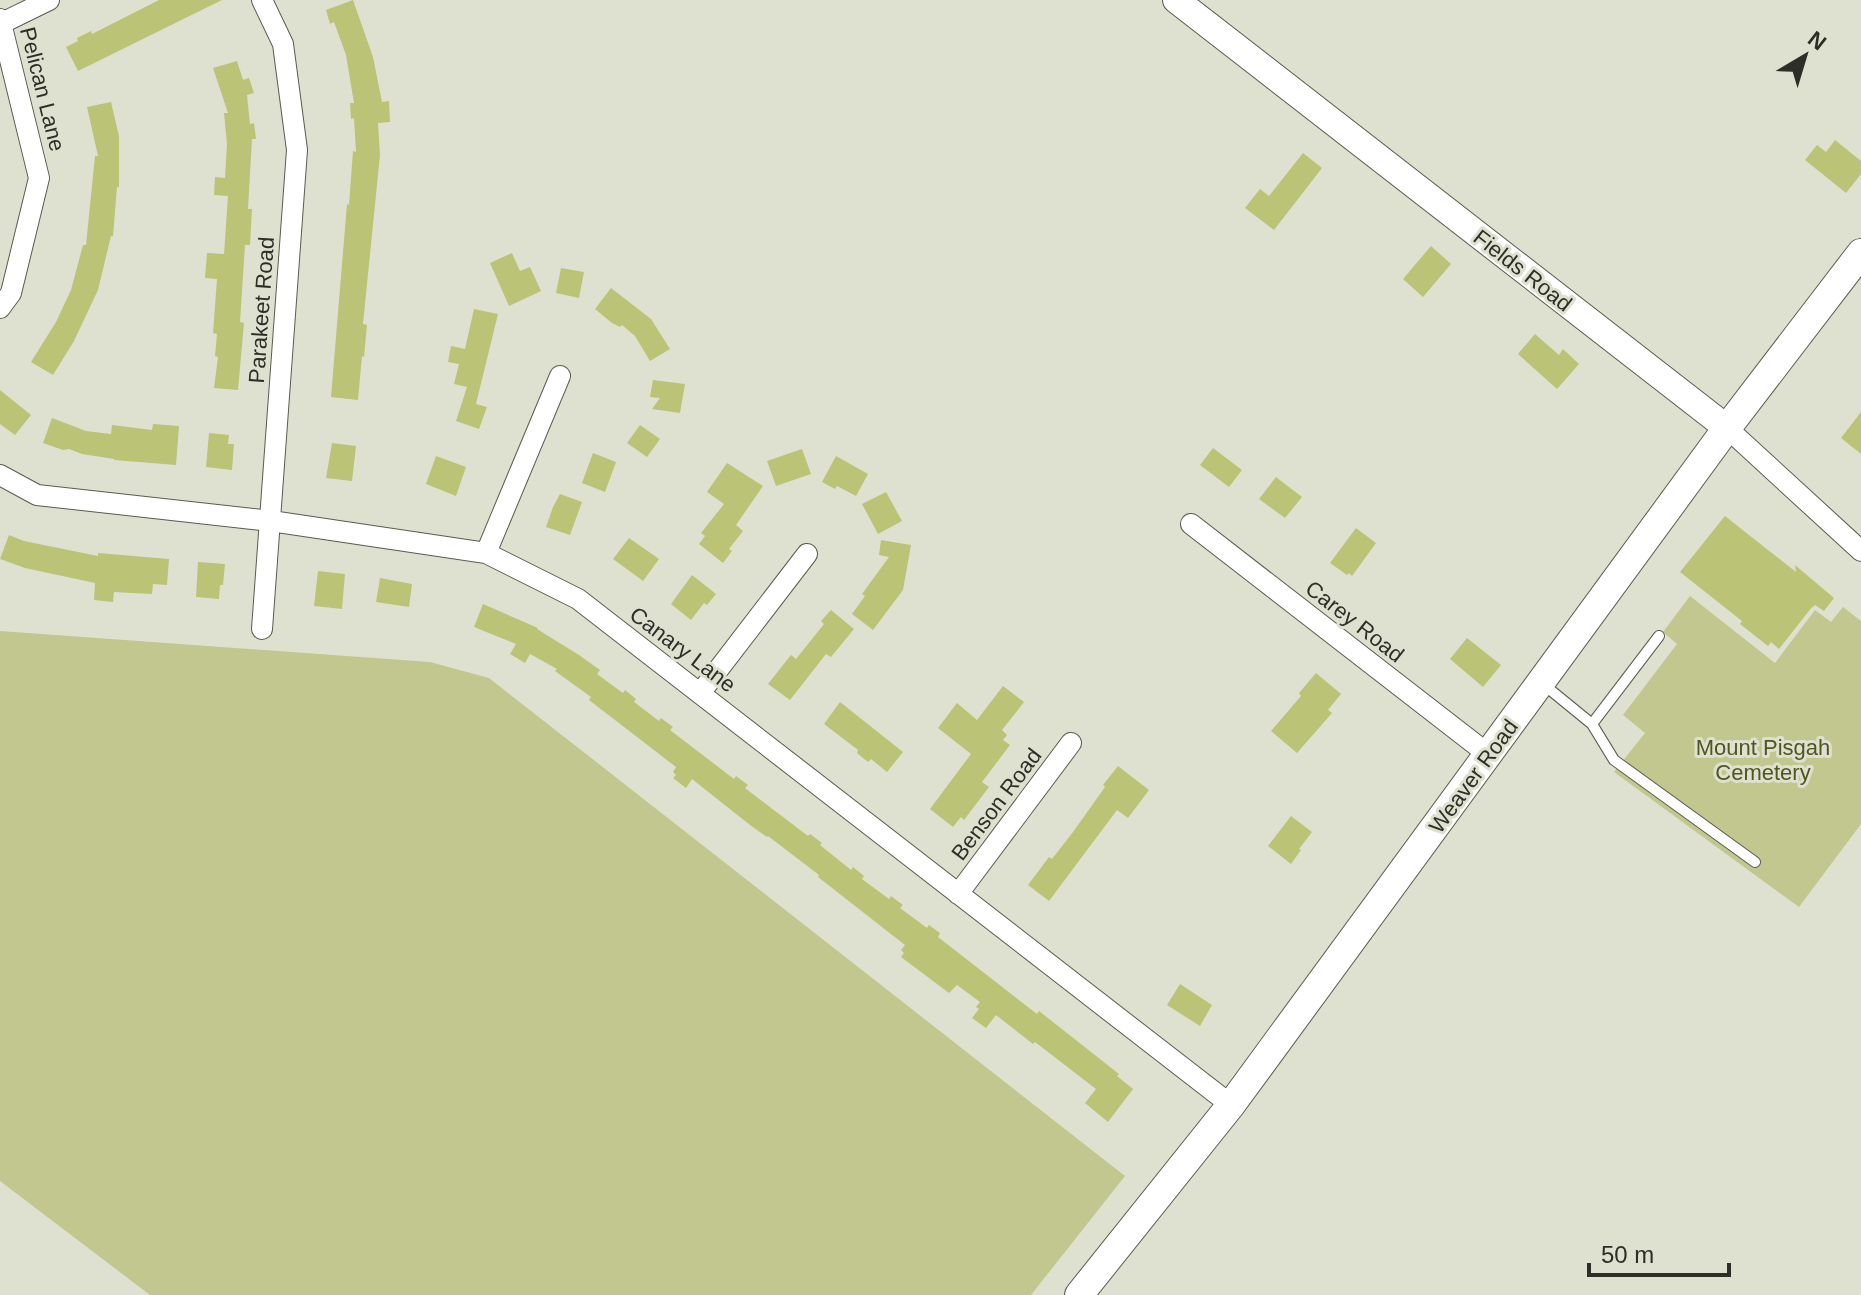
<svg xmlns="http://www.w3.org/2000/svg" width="1861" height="1295" font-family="Arial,sans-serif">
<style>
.green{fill:#c1c78f}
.building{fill:#bbc377}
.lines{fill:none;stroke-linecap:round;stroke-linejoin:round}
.service-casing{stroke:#5a5c4d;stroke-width:12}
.minor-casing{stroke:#5a5c4d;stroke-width:22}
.tertiary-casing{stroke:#5a5c4d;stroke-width:28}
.secondary-casing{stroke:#5a5c4d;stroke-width:30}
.service{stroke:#fff;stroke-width:10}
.minor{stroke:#fff;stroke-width:20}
.tertiary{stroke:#fff;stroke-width:26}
.secondary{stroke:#fff;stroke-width:28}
.labels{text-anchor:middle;stroke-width:6;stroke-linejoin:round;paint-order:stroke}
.street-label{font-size:22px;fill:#2d2e27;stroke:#dfe1d0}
.park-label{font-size:22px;fill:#52561e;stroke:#dfe1d0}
</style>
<rect width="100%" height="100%" fill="#dfe1d0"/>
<path class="green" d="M 1690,596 L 1775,663 L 1815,610 L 1831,622 L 1843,607 L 1861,621 L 1861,824 L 1799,907 L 1614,772 L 1645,733 L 1623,715 L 1677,644 L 1663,632 Z
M 0,631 L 430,662 L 489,678 L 1125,1176 L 1031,1295 L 150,1295 L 0,1181 Z"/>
<path class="building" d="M 159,0 L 222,0 L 78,71 L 66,47 L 78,41 L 77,38 L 91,31 L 92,34 Z
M 353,0 L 373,57 L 382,102 L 389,101 L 390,122 L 378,123 L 380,155 L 363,324 L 367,325 L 364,357 L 362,356 L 358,400 L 331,397 L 347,204 L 349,205 L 353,151 L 356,152 L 354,118 L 351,119 L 350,103 L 354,103 L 346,55 L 334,22 L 330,24 L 326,10 Z
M 237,61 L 243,80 L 249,78 L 254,93 L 247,95 L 250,124 L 254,123 L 256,139 L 252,139 L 248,209 L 252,209 L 250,245 L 245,245 L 240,322 L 244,323 L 238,390 L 214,388 L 218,357 L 215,356 L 217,334 L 213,333 L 217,279 L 205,278 L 207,253 L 224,254 L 228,196 L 214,195 L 215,177 L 225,178 L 227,144 L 224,113 L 228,113 L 213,68 Z
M 111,102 L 119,136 L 119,187 L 117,187 L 113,236 L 111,236 L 98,290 L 74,341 L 53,375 L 31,362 L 56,322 L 71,290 L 83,245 L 86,245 L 95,156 L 98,156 L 87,107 Z
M 1835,140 L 1861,161 L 1861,174 L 1846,193 L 1805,160 L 1817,145 L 1826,152 Z
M 1303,153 L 1322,168 L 1274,230 L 1245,208 L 1260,189 L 1269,196 Z
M 1431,246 L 1451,264 L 1423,297 L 1403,279 Z
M 512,253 L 520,271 L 530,267 L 541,291 L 509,306 L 490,263 Z
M 561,268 L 584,272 L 579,298 L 556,293 Z
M 611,288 L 651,319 L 670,349 L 650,361 L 635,336 L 622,325 L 620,327 L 612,323 L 595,309 Z
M 474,309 L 498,314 L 476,404 L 487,407 L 479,429 L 456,421 L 467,387 L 454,384 L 459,364 L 448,362 L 451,346 L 465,349 Z
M 1535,334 L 1559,355 L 1563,349 L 1579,364 L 1557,389 L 1518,354 Z
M 653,380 L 685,384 L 680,413 L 652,409 L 660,398 L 650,397 Z
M 0,390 L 31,415 L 15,435 L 0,424 Z
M 1861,412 L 1861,454 L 1841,438 Z
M 52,418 L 86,431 L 111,434 L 112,425 L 152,430 L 153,424 L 179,426 L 176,465 L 114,460 L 114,459 L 82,454 L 69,449 L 63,450 L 43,443 Z
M 640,425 L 660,439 L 647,457 L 627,443 Z
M 209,433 L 229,435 L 228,444 L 234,444 L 232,470 L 206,467 Z
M 332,443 L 356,446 L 352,481 L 326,478 Z
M 1213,448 L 1242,470 L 1229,487 L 1200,465 Z
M 802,449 L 811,474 L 776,486 L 767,461 Z
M 593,453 L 616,462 L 605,492 L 582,483 Z
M 436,456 L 466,467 L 456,496 L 426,484 Z
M 836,456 L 868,474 L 856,496 L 837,486 L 835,489 L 822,482 Z
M 727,463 L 763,486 L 736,525 L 743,531 L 729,549 L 732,551 L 723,563 L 699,544 L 705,536 L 701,533 L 724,504 L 707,492 Z
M 1276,477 L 1302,497 L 1285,518 L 1259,499 Z
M 886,492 L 902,521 L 878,534 L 862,504 Z
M 560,494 L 582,502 L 570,535 L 546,527 L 553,507 Z
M 1725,516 L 1796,572 L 1795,565 L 1834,598 L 1824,611 L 1815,605 L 1813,607 L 1812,607 L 1779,649 L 1771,642 L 1768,646 L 1740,624 L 1742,621 L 1680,572 Z
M 1356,528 L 1376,543 L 1352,576 L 1349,573 L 1347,575 L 1330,563 Z
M 9,535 L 24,541 L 98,556 L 98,553 L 169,559 L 167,585 L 153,584 L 152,594 L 114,592 L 113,602 L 94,600 L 95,583 L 25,568 L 0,559 Z
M 629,538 L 659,559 L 643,581 L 613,559 Z
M 881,540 L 911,545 L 903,590 L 873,630 L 852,614 L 865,596 L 862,594 L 889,557 L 879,555 Z
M 198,562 L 225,564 L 223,585 L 220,585 L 219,599 L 196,597 Z
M 318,571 L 345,574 L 342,609 L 314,606 Z
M 692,575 L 716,594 L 707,605 L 704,603 L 691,620 L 671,604 Z
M 380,578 L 412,584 L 409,607 L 376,602 Z
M 483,604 L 538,628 L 537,629 L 579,655 L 600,670 L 597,674 L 623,693 L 625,690 L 636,699 L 634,702 L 659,721 L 661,718 L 673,727 L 670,730 L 734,779 L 736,776 L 748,785 L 745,788 L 808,836 L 810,834 L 822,843 L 820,845 L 851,870 L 853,867 L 864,876 L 862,879 L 889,899 L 891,896 L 903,905 L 900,908 L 927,928 L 929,925 L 940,933 L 938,937 L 1037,1014 L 1039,1011 L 1119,1074 L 1117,1076 L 1133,1089 L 1108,1122 L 1085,1103 L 1096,1089 L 1035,1042 L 1033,1044 L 996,1015 L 986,1028 L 972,1018 L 979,1009 L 976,1007 L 980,1002 L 957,985 L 949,993 L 901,957 L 904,953 L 901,950 L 905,945 L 818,877 L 819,875 L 768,836 L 767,837 L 750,825 L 692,779 L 686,788 L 673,778 L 676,775 L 673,772 L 676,767 L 589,700 L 591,697 L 555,671 L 557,669 L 530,654 L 525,663 L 510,654 L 516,644 L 474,627 Z
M 831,610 L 854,629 L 831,657 L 826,654 L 790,700 L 768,684 L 791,655 L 796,659 L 824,624 L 821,621 Z
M 1467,638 L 1501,665 L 1483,687 L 1450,659 Z
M 1316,673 L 1341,694 L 1328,710 L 1332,713 L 1297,753 L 1271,731 L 1301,696 L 1299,693 Z
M 1003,686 L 1024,702 L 1002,730 L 1007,735 L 1003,740 L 1010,745 L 982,782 L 989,787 L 964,820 L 961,817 L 953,827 L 930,809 L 971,754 L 938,728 L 957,703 L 977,720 Z
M 840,702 L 903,752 L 887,772 L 871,759 L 868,762 L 857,753 L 858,750 L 824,724 Z
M 1118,766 L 1149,790 L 1128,818 L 1117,810 L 1049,901 L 1028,885 L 1049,857 L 1052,859 L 1073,832 L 1105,787 L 1103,785 Z
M 1291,816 L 1312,832 L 1299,849 L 1301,850 L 1291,864 L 1268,846 Z
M 1180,984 L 1212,1005 L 1200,1026 L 1167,1005 Z"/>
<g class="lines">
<g class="service-casing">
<path id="service" d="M 1543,684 L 1592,724 L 1659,636
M 1592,724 L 1614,760 L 1755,862"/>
</g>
<g class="minor-casing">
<path id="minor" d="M 0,19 L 39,178 L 11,293 L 0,308
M 2,23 L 49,0
M 1727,428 L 1861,551
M 0,475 L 37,495 L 271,521 L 486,553 L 578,599 L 1231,1105
M 1191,524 L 1489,755
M 486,553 L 560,376
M 262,629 L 297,150 L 283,44 L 262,0
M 701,692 L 807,554
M 958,894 L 1071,743"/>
</g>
<g class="tertiary-casing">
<path id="tertiary" d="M 1176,0 L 1727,428"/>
</g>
<g class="secondary-casing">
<path id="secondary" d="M 1079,1295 L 1231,1105 L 1727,428 L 1861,253"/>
</g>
<use href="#service" class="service"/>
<use href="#minor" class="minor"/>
<use href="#tertiary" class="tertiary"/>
<use href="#secondary" class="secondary"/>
</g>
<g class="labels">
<g class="street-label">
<text transform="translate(43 89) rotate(76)" y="8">Pelican Lane</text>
<text transform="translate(1523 270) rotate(38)" y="8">Fields Road</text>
<text transform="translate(261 310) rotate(-86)" y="8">Parakeet Road</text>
<text transform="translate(1355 621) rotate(38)" y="8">Carey Road</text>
<text transform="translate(683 649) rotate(37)" y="8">Canary Lane</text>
<text transform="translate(1473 776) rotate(-54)" y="8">Weaver Road</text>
<text transform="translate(996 804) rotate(-53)" y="8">Benson Road</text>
</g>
<g class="park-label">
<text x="1763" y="755">Mount Pisgah<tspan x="1763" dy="25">Cemetery</tspan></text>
</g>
</g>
<g transform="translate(1805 56) rotate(38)" stroke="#dfe1d0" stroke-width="6" paint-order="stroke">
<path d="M0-6L14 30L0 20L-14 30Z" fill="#2d2e27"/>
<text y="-12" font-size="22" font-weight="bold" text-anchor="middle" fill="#2d2e27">N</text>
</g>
<path d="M1589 1263v12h140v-12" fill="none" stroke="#2d2e27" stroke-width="4"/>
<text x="1601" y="1263" font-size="24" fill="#2d2e27" stroke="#dfe1d0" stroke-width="6" paint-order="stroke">50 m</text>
</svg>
